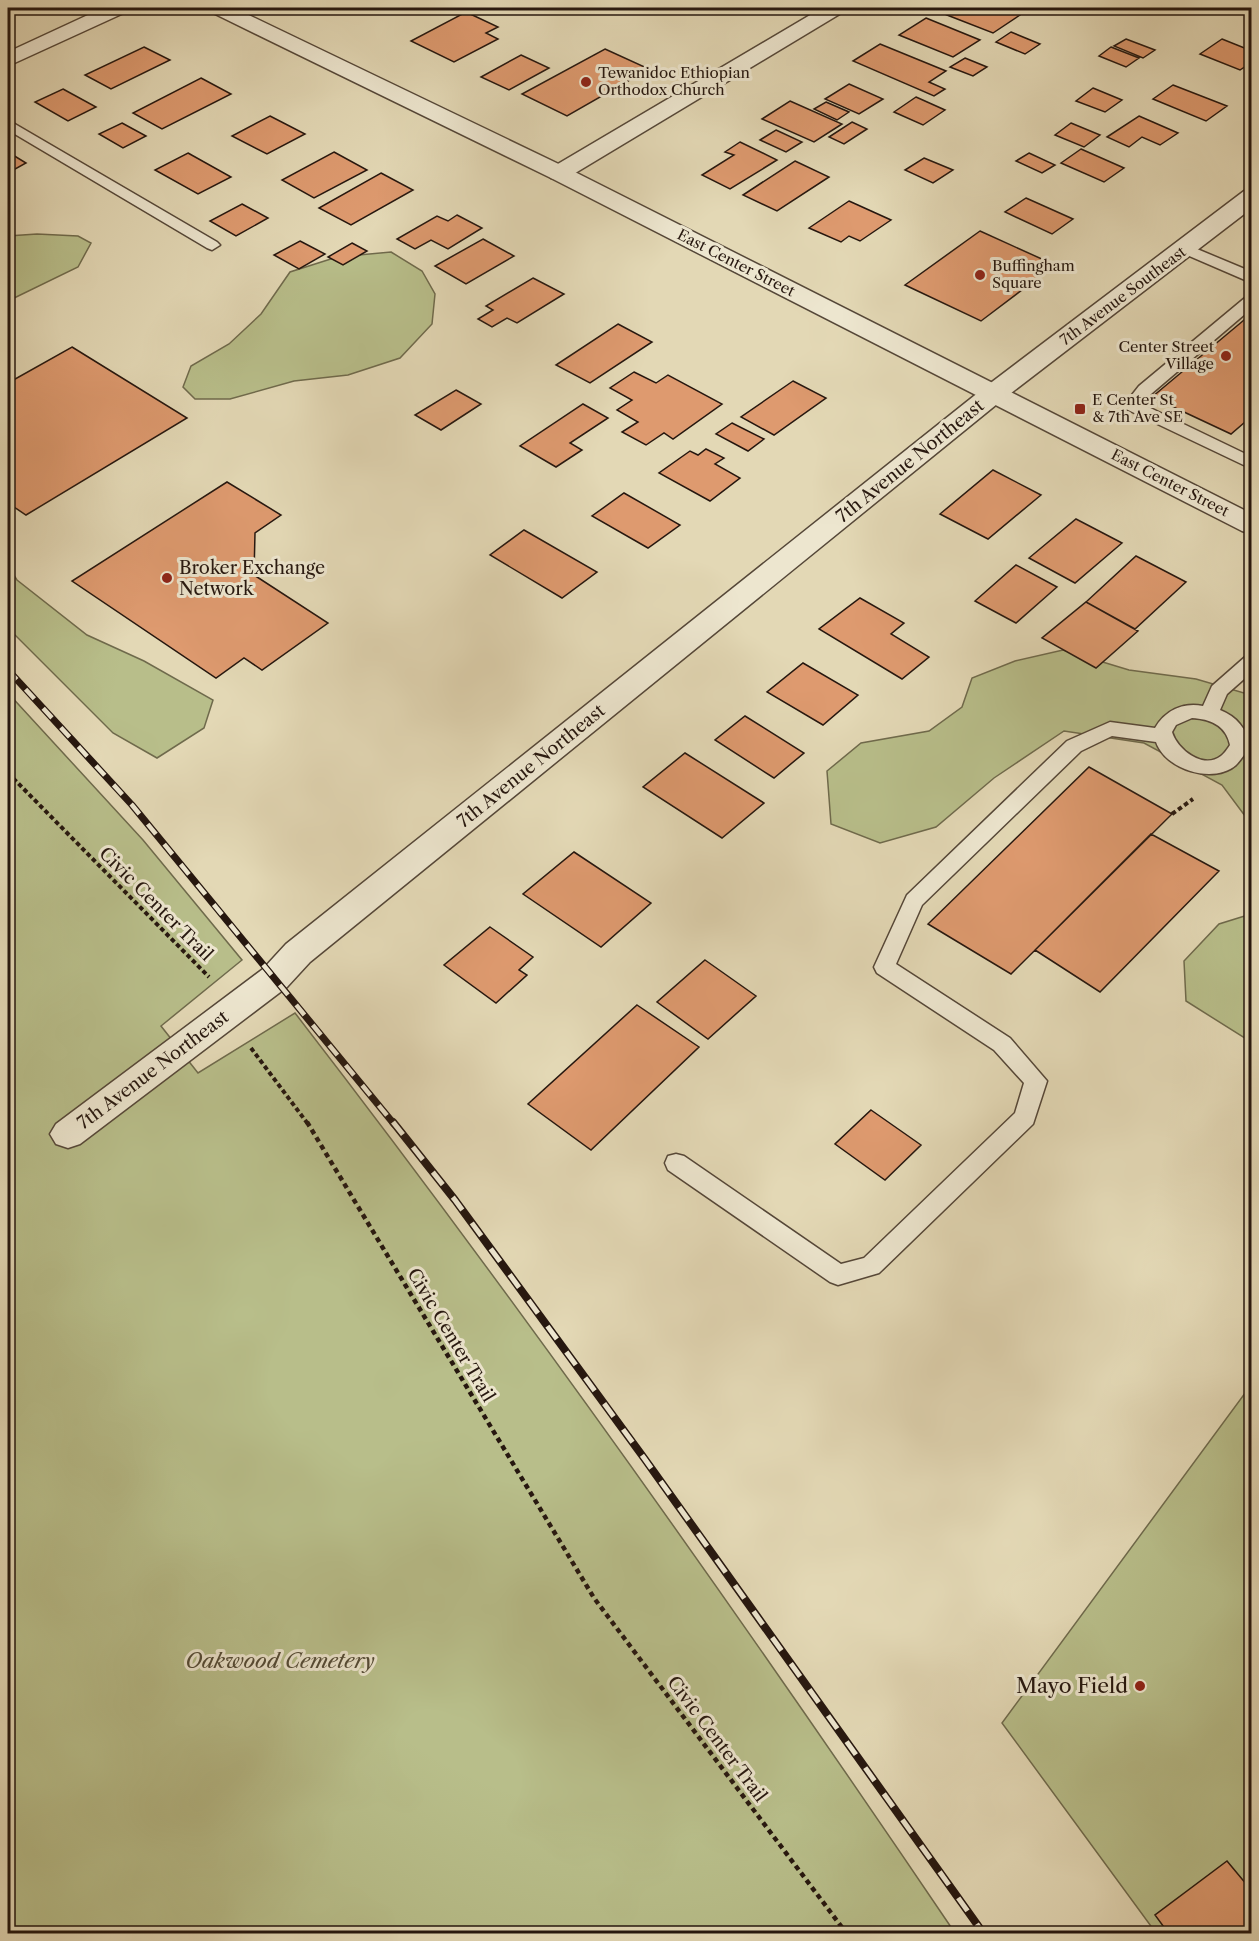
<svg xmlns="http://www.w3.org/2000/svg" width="1259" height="1941" font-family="'Libre Caslon Text',serif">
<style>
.green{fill:#b8be8a;stroke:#6f6a4c;stroke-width:1.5}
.building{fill:#de9a6f;stroke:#26170f;stroke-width:1.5}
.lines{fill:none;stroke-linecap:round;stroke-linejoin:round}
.service-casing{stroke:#554738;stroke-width:3}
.minor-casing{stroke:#554738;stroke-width:3}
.tertiary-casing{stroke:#554738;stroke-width:3}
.path-far1{stroke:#26170f;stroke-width:4;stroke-dasharray:4.5 3;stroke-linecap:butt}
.path{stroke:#26170f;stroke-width:4.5;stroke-dasharray:5 4;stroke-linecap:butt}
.service{fill:#ede6cf;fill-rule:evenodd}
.minor{fill:#ede6cf;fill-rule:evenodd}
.tertiary{fill:#ede6cf;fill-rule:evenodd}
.rail-far1-casing{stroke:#26170f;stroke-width:7}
.rail-casing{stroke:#26170f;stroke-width:8}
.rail-far1{stroke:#ede6cf;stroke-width:4.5;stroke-dasharray:13;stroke-linecap:butt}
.rail{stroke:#ede6cf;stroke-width:5;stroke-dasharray:16;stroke-linecap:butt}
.poi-dot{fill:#8f2418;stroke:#ede6cf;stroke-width:2}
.labels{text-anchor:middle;stroke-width:6;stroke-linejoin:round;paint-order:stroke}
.far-poi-label{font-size:15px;fill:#26170f;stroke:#ede6cf;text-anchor:start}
.far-street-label{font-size:15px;fill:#26170f;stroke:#ede6cf}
.street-label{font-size:18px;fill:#26170f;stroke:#ede6cf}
.poi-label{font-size:18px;fill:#26170f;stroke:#ede6cf;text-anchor:start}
.near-park-label{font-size:21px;font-style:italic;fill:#524934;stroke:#ede6cf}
.near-poi-label{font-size:21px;fill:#26170f;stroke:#ede6cf;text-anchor:end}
</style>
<rect width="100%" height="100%" fill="#e3d8b5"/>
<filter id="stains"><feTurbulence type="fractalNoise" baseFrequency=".00333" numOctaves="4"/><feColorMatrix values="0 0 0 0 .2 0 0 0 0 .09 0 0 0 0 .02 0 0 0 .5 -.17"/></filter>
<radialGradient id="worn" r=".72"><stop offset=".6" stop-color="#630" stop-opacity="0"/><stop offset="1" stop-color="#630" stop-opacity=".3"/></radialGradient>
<path class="green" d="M 37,234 L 78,236 L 91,243 L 78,267 L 8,301 L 8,236 Z
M 391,252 L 422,271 L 435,294 L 432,324 L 400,358 L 348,375 L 294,381 L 230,399 L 195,399 L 183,387 L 191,366 L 229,344 L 261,314 L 290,272 L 337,257 Z
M 8,566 L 17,580 L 87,635 L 144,661 L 213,700 L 204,728 L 157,758 L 113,733 L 8,628 Z
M 1063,650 L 1129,670 L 1196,679 L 1251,695 L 1251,824 L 1222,785 L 1144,743 L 1064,731 L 994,778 L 936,827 L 880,843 L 831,824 L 827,771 L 861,743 L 929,731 L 962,707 L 972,678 L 1015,661 Z
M 8,693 L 143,840 L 242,960 L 161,1026 L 198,1073 L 295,1013 C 526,1312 744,1621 955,1933 L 8,1933 Z
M 1251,914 L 1252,914 L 1251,1042 L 1186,1001 L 1184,961 L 1219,924 Z
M 1251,1385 L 1251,1933 L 1156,1933 L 1002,1723 Z"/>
<path class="building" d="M 958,8 L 1000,8 L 1020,15 L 993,33 L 947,15 Z
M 466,12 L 498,27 L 486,33 L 498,39 L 454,62 L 411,41 Z
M 926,18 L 980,40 L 953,57 L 899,35 Z
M 1011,32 L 1040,44 L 1025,54 L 996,42 Z
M 1126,39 L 1155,50 L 1143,58 L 1114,46 Z
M 1222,39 L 1252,51 L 1252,62 L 1240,70 L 1200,54 Z
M 880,44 L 946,71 L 929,82 L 945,89 L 934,96 L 853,61 Z
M 144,47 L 170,60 L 111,89 L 85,75 Z
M 1111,47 L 1139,58 L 1126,67 L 1099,56 Z
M 605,49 L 649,69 L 567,116 L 522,94 Z
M 521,55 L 549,68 L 509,90 L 481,77 Z
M 965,58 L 987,67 L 973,76 L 950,67 Z
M 201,78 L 231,94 L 162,129 L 133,113 Z
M 849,84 L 883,99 L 859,114 L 825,99 Z
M 1173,85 L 1227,106 L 1206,121 L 1153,99 Z
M 1093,88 L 1122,100 L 1105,112 L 1076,101 Z
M 63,89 L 96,107 L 68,121 L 35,102 Z
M 916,97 L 945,110 L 923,125 L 894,112 Z
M 790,101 L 842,124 L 814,142 L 762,119 Z
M 826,102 L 849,112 L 837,120 L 814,109 Z
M 270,116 L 305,134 L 267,154 L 232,136 Z
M 1139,116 L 1178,133 L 1160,145 L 1142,137 L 1129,147 L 1107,137 Z
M 852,122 L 867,129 L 844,144 L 829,137 Z
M 122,123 L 146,136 L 123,148 L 99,134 Z
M 1071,123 L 1100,135 L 1084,147 L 1055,135 Z
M 776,130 L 802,142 L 786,152 L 760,140 Z
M 740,142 L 777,160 L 730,189 L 702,175 L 734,155 L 725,152 Z
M 1081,149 L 1124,168 L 1104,182 L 1061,163 Z
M 8,152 L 26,163 L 8,173 Z
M 334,152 L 367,170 L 314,198 L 282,180 Z
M 188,153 L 231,177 L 198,194 L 155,170 Z
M 1029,153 L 1055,165 L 1042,173 L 1016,161 Z
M 924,158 L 953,170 L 933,183 L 905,170 Z
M 795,161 L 829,177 L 777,211 L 743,195 Z
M 381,173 L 413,190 L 351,225 L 319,208 Z
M 1026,198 L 1073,219 L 1052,234 L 1005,212 Z
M 849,201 L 891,220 L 860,241 L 849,236 L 841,242 L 809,228 Z
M 242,204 L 268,218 L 236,236 L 210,221 Z
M 457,215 L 482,228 L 448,249 L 431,240 L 415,249 L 397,239 L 437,216 L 448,221 Z
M 980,231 L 1055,265 L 981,321 L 905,285 Z
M 483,239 L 514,256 L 466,284 L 435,266 Z
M 300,241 L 325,254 L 299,269 L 274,255 Z
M 352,243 L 367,251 L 343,265 L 328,257 Z
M 533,278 L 564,294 L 517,323 L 507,318 L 492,327 L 478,319 L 493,310 L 486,306 Z
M 1250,315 L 1252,416 L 1231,434 L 1152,397 Z
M 618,324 L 652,342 L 590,383 L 556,365 Z
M 72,347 L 187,418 L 26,515 L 8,503 L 8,383 Z
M 634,372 L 656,383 L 668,375 L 722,404 L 673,439 L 664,433 L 646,445 L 622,432 L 638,422 L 617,410 L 632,400 L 610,388 Z
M 793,381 L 826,398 L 774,435 L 741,417 Z
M 456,390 L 481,404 L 441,430 L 415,415 Z
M 583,404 L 608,418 L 570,443 L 582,450 L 556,467 L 520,446 Z
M 732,423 L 764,439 L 748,451 L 716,434 Z
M 706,449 L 724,458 L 715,464 L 740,478 L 710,501 L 659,473 L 690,451 L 698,455 Z
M 993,470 L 1041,495 L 988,539 L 940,514 Z
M 227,482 L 281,515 L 255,533 L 254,575 L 328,623 L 262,670 L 244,658 L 216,678 L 72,581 Z
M 624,493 L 680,525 L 648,548 L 592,516 Z
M 1076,519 L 1122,543 L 1075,583 L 1029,558 Z
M 524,530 L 597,572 L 562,598 L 490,555 Z
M 1136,556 L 1186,582 L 1135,629 L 1086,602 Z
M 1016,565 L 1057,587 L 1016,623 L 975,601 Z
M 860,598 L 904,623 L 891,634 L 929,657 L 902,679 L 819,629 Z
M 1086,602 L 1138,631 L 1096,668 L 1042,638 Z
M 803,663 L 858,695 L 823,725 L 767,692 Z
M 745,716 L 804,753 L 774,778 L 715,740 Z
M 685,753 L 764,803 L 722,838 L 643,787 Z
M 1089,767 L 1172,814 L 1011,974 L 928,924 Z
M 1151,834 L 1219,871 L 1100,992 L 1035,950 Z
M 574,852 L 651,903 L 601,947 L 523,894 Z
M 490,927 L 533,957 L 519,970 L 527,975 L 496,1003 L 444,965 Z
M 705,960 L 756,996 L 708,1039 L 657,1002 Z
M 637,1005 L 699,1047 L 591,1150 L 528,1104 Z
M 871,1110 L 921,1145 L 885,1180 L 835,1144 Z
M 1227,1861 L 1252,1891 L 1252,1934 L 1169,1934 L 1155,1915 Z"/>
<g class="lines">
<g class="service-casing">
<path id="service" d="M 8,120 L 217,242 L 220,245 L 212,250 L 207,248 L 8,130 Z
M 1185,244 L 1252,272 L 1252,283 L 1180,252 L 1177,249 L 1180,246 Z
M 1252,295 L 1252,308 L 1151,394 L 1142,404 L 1252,457 L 1252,469 L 1126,409 L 1124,405 L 1139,386 L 1246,297 Z
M 1252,655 L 1252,672 L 1227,694 L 1220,710 C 1237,717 1246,728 1250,746 C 1246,752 1241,760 1236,765 C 1213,785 1165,769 1156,742 L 1112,736 L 1081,751 L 922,905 L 896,964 L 1010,1038 L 1047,1081 L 1033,1124 L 879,1273 L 838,1285 L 830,1282 L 668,1170 L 665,1163 L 668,1156 L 676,1154 L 684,1156 L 841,1264 L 864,1258 L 1015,1113 L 1024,1083 L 994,1050 L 877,973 L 874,967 L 907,895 L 1067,741 L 1110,722 L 1155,728 C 1165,711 1182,702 1203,706 L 1212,686 L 1245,657 ZM 1192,718 C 1210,719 1226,725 1230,745 C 1228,748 1224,754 1221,756 C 1203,770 1177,749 1172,732 L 1176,725 Z"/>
</g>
<g class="minor-casing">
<path id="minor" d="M 103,8 L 130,8 L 126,12 L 8,66 L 8,52 Z
M 822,8 L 847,8 L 843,12 L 567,178 L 559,180 L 551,178 L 547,173 L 551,168 Z
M 1252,189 L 1252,208 L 1002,400 L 310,962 L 287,987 L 80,1144 L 68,1148 L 56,1144 L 50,1134 L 56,1124 L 263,969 L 286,944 L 984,388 L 1244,191 Z"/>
</g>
<g class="tertiary-casing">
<path id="tertiary" d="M 207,8 L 234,8 L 567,168 L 1252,514 L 1252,534 L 1242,531 L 551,178 L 211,12 Z"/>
</g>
<path class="path-far1" d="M 8,773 L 209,977
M 1172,814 L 1193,799
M 251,1048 L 308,1124"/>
<path class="path" d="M 307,1122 L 594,1598 L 847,1934"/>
<use href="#service" class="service"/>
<use href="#minor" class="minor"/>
<use href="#tertiary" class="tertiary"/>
<g class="rail-far1-casing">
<path id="rail-far1" d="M 8,670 L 132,805 L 394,1124"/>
</g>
<g class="rail-casing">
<path id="rail" d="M 393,1122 L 455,1200 L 644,1458 L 984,1934"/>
</g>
<use href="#rail-far1" class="rail-far1"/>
<use href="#rail" class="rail"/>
</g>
<g class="poi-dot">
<circle cx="586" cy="82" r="6"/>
<circle cx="980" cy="275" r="6"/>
<circle cx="1226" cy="356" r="6"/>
<rect x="1074" y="403" width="12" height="12" rx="3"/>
<circle cx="167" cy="578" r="6"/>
<circle cx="1140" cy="1686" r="6"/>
</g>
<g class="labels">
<g class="far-poi-label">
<text x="598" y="78">Tewanidoc Ethiopian<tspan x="598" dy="17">Orthodox Church</tspan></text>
<text x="992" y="271">Buffingham<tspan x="992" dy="17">Square</tspan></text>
<text x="1214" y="352" text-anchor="end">Center Street<tspan x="1214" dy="17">Village</tspan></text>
<text x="1092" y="405">E Center St<tspan x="1092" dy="17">&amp; 7th Ave SE</tspan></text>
</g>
<g class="far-street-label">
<text transform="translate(736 263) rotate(27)" y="5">East Center Street</text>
<text transform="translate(1123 296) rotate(-37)" y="5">7th Avenue Southeast</text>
<text transform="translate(1170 483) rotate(27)" y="5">East Center Street</text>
</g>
<g class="street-label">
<text transform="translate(910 461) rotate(-39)" y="6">7th Avenue Northeast</text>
<text transform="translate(531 766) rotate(-39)" y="6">7th Avenue Northeast</text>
<text transform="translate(156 904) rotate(45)" y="6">Civic Center Trail</text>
<text transform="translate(153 1070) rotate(-37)" y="6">7th Avenue Northeast</text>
<text transform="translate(451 1335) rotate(59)" y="6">Civic Center Trail</text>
<text transform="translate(717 1739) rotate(53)" y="6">Civic Center Trail</text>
</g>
<g class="poi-label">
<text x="179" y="574">Broker Exchange<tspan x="179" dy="21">Network</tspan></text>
</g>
<g class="near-park-label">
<text x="280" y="1668">Oakwood Cemetery</text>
</g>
<g class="near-poi-label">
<text x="1128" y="1693">Mayo Field</text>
</g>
</g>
<rect width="1259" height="1941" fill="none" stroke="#e3d8b5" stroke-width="30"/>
<rect x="9" y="9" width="1241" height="1923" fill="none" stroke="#26170f" stroke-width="3"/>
<rect x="15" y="15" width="1229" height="1911" fill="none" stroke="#26170f" stroke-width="1.5"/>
<rect width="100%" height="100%" filter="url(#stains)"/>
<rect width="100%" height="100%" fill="url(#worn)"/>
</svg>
